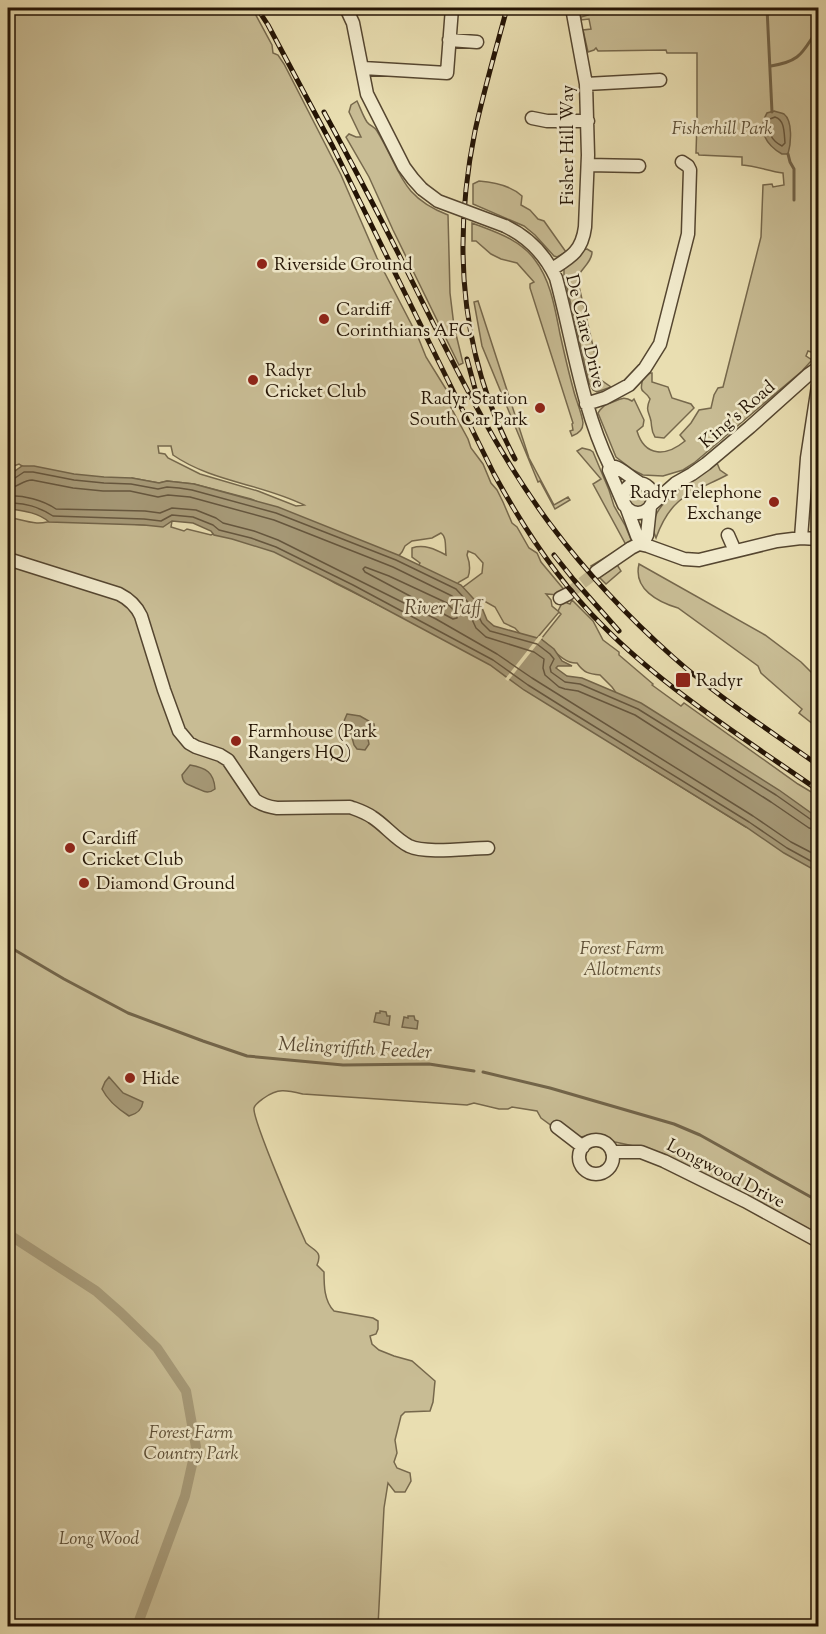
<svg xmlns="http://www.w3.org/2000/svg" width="826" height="1634" font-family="'Sorts Mill Goudy',serif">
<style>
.green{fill:#c8bc94;stroke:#76684c;stroke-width:1.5;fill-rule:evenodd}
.water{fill:#a69977;stroke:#726449;stroke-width:1.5}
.pier{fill:#e9deb1}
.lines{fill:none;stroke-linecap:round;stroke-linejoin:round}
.shore{stroke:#65563e;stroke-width:1.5}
.stream{stroke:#726449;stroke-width:3}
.canal{stroke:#a69977;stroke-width:10}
.minor-tunnel{stroke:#c2b68f;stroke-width:12;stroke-dasharray:12 6;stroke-linecap:butt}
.minor-casing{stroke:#554630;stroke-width:15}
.minor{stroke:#f1eacc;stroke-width:12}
.rail-casing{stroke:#241405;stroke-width:5}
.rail{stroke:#f1eacc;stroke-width:3;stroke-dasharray:9;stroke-linecap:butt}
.minor-bridge-casing{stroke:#554630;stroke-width:15;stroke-linecap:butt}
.minor-bridge{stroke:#f1eacc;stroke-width:12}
.poi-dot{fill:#8f2418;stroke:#f1eacc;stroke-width:2}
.labels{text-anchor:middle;stroke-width:5;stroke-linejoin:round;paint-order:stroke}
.park-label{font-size:18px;font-style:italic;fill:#5d4f37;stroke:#f1eacc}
.street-label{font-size:18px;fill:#241405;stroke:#f1eacc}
.poi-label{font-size:18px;fill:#241405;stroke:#f1eacc;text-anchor:start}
.water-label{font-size:20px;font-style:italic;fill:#584933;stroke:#f1eacc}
</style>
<rect width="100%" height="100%" fill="#e9deb1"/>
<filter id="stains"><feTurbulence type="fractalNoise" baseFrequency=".00333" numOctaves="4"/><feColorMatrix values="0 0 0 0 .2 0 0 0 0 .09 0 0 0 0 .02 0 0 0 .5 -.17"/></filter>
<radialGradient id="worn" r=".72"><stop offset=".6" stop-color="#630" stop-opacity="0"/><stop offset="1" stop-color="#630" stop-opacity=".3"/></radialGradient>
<path class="green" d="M 8,8 L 252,8 L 272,45 L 273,53 L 278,55 L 284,64 L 341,175 L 377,258 L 418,337 L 426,357 L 449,394 L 448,402 L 468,439 L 471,448 L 483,464 L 491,483 L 497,490 L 503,502 L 512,523 L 517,527 L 529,548 L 537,553 L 541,562 L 566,592 L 559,595 L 546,594 L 551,600 L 552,606 L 558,611 L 564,599 L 567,600 L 567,603 L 570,604 L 572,600 L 593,621 L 603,640 L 619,652 L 619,655 L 653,684 L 652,685 L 681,706 L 684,703 L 798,784 L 818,796 L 818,824 L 619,697 L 612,687 L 600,675 C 589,674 584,673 577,663 C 563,664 552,647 541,639 L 561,614 L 559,612 L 537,638 L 532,640 L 524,638 L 515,628 L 504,623 L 495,607 L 486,602 L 480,600 L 469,601 L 462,588 L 482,573 L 483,563 L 475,554 L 468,551 L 467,555 C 470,563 471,569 468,577 L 459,582 L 450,591 L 417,568 L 420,563 L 412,557 L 412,548 C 424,544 435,549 446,555 C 445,548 447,537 441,533 L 432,538 L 412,541 L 405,546 L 402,552 L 395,560 L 251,499 L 194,484 L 167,481 L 159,483 L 132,478 L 125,482 L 27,469 L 19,464 L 8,468 ZM 158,446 L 171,446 L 173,455 C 212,482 262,484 304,505 L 296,506 L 258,491 L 200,474 L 168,458 L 165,454 L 159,453 Z
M 586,8 L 818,8 L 818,332 L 814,353 L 808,351 L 806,356 L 812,360 L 802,371 L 694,463 L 683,470 L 663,476 L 643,475 L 633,470 L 616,457 L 598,413 L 600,410 L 606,404 C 616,403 621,394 632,401 L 634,399 L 644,420 L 643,426 L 637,431 C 645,458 667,456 685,441 L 680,435 L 691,423 L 699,410 L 711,408 L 714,395 L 718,388 L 723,387 L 761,237 L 763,185 L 772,184 L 773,187 L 784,185 L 783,173 C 768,171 757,166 742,165 L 742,157 L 699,155 L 698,153 L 696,153 L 697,122 L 697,53 L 667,53 L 666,50 L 598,51 L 596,48 L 594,50 L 588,52 L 583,30 L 591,29 L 589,19 L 581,20 L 581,17 L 588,15 Z
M 357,101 C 360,107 363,116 367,122 C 370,126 375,127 377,131 C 401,170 399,196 448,215 L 450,293 L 454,326 L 463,363 L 459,365 L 393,230 L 369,177 L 346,137 L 349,134 L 356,137 L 361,137 L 349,112 L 351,105 Z
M 479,181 C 493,182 511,186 522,196 L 521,205 L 530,210 L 538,219 L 544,221 L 566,252 L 557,257 L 554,256 L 535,235 L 524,226 L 473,204 L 473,184 Z
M 472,223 C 495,232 520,239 535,260 C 551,281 555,309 560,334 C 564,352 568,370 573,388 C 575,398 582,413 583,423 C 583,431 578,434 572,436 L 570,431 L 573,430 L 572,424 L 573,423 L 530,288 L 530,284 L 534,282 L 517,263 L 501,259 L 491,254 L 476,241 L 472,241 Z
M 587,249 L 592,252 C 592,262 581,269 577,278 L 601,380 L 611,387 L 597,392 L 593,390 L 589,383 L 564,275 L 564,269 C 567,266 572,264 574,260 C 578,255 579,250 587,249 Z
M 478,301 L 529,458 L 554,505 L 568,497 L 570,500 L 555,509 L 540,481 L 538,482 L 482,346 L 474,302 Z
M 650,373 L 652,373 L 652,382 L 668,387 L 672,398 L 691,404 L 694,408 L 664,438 L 655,437 C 651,431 652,428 651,421 C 649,411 645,411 650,399 C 643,387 639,396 643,377 Z
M 582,448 L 590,450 L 593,452 L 609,490 L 614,506 L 625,525 L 632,542 L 594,570 L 591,566 L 626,545 L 593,484 L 601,479 L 577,451 Z
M 717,463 L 720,470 L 727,475 C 690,494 671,496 656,538 C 640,506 697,478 717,463 Z
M629 498a9 9 0 1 1 18 0a9 9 0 1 1-18 0Z
M 8,517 C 27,521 37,527 57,519 L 145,525 L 172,521 L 171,527 L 184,531 L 187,529 L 211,535 L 219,531 L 260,547 L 270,548 L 306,566 L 335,583 L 488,660 L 636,759 L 746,827 L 818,856 L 818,1235 L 664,1154 L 643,1148 L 615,1142 L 607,1138 L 591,1137 L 590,1135 L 581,1137 L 552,1126 L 541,1118 L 537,1111 L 512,1107 L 508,1109 L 499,1109 L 474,1103 L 467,1105 L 303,1094 C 286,1090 278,1088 264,1098 C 260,1101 255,1104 254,1108 C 252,1119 298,1225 306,1243 C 314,1251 323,1251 317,1265 L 324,1272 C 324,1285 324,1301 334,1311 L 373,1318 L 378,1321 L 378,1329 L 376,1334 L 370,1336 L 372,1344 L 379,1350 L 394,1356 L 412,1361 L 435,1381 L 433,1402 L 430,1411 L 405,1412 L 401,1416 L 395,1440 L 397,1453 L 394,1462 L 397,1468 L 410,1473 L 411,1481 L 405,1492 L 395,1492 L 388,1483 L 384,1508 L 378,1626 L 8,1626 Z
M 616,563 L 621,571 L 606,584 L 598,576 Z
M 639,564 L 765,635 L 801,662 L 812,673 L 818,683 L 818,728 L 799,713 L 802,709 L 761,673 L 758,666 L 678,608 C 658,602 633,589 639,564 Z"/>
<path class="water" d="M 774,111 C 777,112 782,113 784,114 C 793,121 791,144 788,154 L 782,154 C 766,145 757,130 767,113 Z
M 22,466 L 34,466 L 74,474 L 104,477 L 132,478 L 159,483 L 167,481 L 194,484 L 278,507 L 398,555 L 461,585 L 482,608 L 487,620 L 494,626 L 541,639 L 554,649 L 562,661 L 572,666 L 558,666 L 556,668 L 567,676 L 582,678 L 641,703 L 779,790 L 818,818 L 818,872 L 784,853 L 746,827 L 568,717 L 524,690 L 490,665 L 350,590 L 274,552 L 232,539 L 214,535 L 211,531 L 193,523 L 172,521 L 163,527 L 144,525 L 49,522 C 39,513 25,511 11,509 L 8,512 L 8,476 Z
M 347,714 L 360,716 L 374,724 L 375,733 L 368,739 L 369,744 L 365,750 L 357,749 L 354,745 L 351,734 L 345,728 L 344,721 Z
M 190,765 C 206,768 214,772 215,789 C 207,795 204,791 196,788 C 188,784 183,785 182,775 Z
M 380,1011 L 386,1012 L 387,1016 L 390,1016 L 389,1025 L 374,1022 L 376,1013 L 380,1013 Z
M 408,1016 L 414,1016 L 415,1020 L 418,1021 L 417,1029 L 402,1027 L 404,1017 L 408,1018 Z
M 109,1077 L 123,1093 L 143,1102 C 142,1109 137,1114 129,1116 C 118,1109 108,1101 102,1089 L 105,1082 Z"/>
<path class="pier" d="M 539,636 L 543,637 L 508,681 L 505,679 Z"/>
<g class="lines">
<path class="shore" d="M 775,117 C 785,120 784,133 785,143 L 782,146 C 772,141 765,130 770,119 Z
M 8,480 L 12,480 L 24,472 L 33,472 L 74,480 L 104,483 L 131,484 L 158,489 L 167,487 L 179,488 L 192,490 L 276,513 L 396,560 L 456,589 L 476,611 L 482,623 L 490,631 L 537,644 L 550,654 L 554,659 L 550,667 L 551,672 L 565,682 L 580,684 L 638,709 L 776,795 L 813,821 L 818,822
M 8,488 C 17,488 23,480 32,480 L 73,488 L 103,491 L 130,491 L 158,497 L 168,495 L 190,497 L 274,520 L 393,567 L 452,596 L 470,615 L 476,628 L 486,637 L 534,652 L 544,659 L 543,668 L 545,675 L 559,687 L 565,689 L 578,691 L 635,715 L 771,802 L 809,828 L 818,830
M 8,496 C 23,495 43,500 56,509 L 145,511 L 160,513 L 172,508 L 196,510 L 216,518 L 223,523 L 254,531 L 278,540 L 436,619 L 497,654 L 532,678 L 753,816 L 791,842 L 818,856
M 8,504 C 22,501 41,508 53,516 L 144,519 L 161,521 L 172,515 L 193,517 L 213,525 L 219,530 L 251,538 L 276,547 L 353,585 L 493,660 L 528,685 L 571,712 L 749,822 L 787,848 L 818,865
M 365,567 L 389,576 L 447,603 L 457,614 L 457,618 L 453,619 L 365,572 L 363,569 Z"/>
<path class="stream" d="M 767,8 L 772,112
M 771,66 C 802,61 802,52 818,29
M 788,154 L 790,162 L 794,169 L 794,200
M 8,946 L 64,979 L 128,1013 L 203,1041 L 247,1056 L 343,1065 L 429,1064 L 474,1071
M 483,1072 L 550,1088 L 674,1124 L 700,1135 L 818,1201"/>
<path class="canal" d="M 8,1234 L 96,1291 L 121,1313 L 157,1348 L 186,1391 L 196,1447 L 185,1496 L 137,1626"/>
<path class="minor-tunnel" d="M 568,594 L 596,572"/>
<g class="minor-casing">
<path id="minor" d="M 346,8 L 353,23 L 367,94 L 404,167 L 413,179 L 422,189
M 449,40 L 477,42
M 363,68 L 447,73 L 452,8
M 586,84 L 660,80
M 532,118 L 547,121 L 588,121
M 588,165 L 639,166
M 505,226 C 528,237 545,254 556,278 C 573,340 581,406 610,466 L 609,470 L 624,505
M 552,269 C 571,257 582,251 585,227 L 588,155 L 586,84 L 572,8
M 586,404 L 605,398 L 629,385 L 645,368 L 660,344 L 688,234 L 690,170 L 688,166 L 682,162
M 610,466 C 620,466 630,478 640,483
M623 498a15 15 0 1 1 30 0a15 15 0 1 1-30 0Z
M 651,505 L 676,483 L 692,474 L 706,464 L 750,427 L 808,375 L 818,368
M 627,509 L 637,536 L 643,542
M 728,535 L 735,551
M 801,538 L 807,458 L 818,386
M 643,544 L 647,535 L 650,507
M 8,559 L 119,594 C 129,599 136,605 141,616 L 164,690 L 179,731 L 189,743 L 196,747 L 220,755 L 228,760 L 255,800 C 262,805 269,807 277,808 L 350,807 C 358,810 365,812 372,817 C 385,825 395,839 409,846 C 426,854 468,848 488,848
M 596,572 L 631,548 L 639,544 L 648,546 L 684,559 L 699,560 L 777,541 L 801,538 L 818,539
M 560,598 L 568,594
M 557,1127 L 583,1147
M579 1157a17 17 0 1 1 34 0a17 17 0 1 1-34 0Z
M 612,1152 L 641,1152 L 664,1161 L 745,1201 L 818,1241"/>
</g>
<use href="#minor" class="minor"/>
<g class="rail-casing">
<path id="rail" d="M 257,8 L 268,25 L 333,147 L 494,474 C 524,529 558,581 602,625 C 665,689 745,739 818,790
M 507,8 C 496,49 484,90 475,131 C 452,245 460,356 515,459
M 324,112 C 355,169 385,226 414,285 C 455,367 495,450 550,524 C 586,572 628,617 673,657 C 718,697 769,730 818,765
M 467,359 L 478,400
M 554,555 L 574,580 L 619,631"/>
</g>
<use href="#rail" class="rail"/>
<g class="minor-bridge-casing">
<path id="minor-bridge" d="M 422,189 L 438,201 L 505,226"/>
</g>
<use href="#minor-bridge" class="minor-bridge"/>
</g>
<g class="poi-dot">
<circle cx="262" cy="264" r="6"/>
<circle cx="324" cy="319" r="6"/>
<circle cx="253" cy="380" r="6"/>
<circle cx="540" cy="408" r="6"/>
<circle cx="774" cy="502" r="6"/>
<rect x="675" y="672" width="16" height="16" rx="3"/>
<circle cx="236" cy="741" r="6"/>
<circle cx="70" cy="848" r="6"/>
<circle cx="84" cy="883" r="6"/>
<circle cx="130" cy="1078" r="6"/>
</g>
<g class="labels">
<g class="park-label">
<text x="722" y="134">Fisherhill Park</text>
<text x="622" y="954">Forest Farm<tspan x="622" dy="21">Allotments</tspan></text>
<text x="191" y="1438">Forest Farm<tspan x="191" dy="21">Country Park</tspan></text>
<text x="99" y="1544">Long Wood</text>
</g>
<g class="street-label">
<text transform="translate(567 145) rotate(-90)" y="6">Fisher Hill Way</text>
<text transform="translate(586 331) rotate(76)" y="6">De Clare Drive</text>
<text transform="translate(737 414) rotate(-41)" y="6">King's Road</text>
<text transform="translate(726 1173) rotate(27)" y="6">Longwood Drive</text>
</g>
<g class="poi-label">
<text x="274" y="270">Riverside Ground</text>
<text x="336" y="315">Cardiff<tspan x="336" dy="21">Corinthians AFC</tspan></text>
<text x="265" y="376">Radyr<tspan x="265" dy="21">Cricket Club</tspan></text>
<text x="528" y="404" text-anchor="end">Radyr Station<tspan x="528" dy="21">South Car Park</tspan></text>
<text x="762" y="498" text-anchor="end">Radyr Telephone<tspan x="762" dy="21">Exchange</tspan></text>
<text x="696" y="686">Radyr</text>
<text x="248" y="737">Farmhouse (Park<tspan x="248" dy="21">Rangers HQ)</tspan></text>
<text x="82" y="844">Cardiff<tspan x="82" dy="21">Cricket Club</tspan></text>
<text x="96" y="889">Diamond Ground</text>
<text x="142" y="1084">Hide</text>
</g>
<g class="water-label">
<text x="443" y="614">River Taff</text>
<text transform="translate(355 1047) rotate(3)" y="7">Melingriffith Feeder</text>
</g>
</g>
<rect width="826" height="1634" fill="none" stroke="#e9deb1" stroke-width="30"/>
<rect x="9" y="9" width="808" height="1616" fill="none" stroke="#241405" stroke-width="3"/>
<rect x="15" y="15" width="796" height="1604" fill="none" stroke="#241405" stroke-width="1.5"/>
<rect width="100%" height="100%" filter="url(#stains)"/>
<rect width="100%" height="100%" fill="url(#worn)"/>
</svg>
